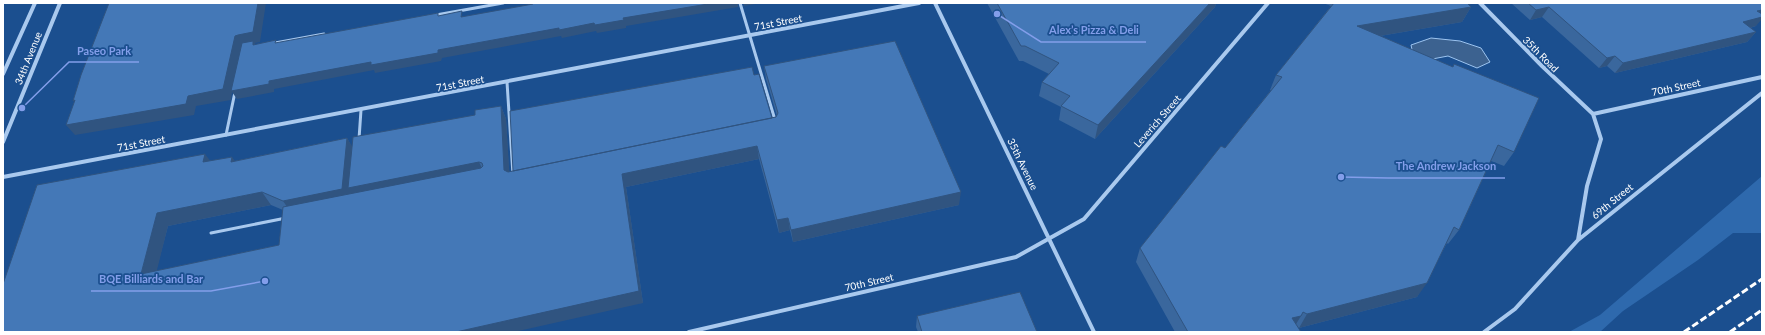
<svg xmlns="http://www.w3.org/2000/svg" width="1765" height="335" font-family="Lato,sans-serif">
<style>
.green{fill:#2e69ad}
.water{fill:#3c6290;stroke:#9cc4f0}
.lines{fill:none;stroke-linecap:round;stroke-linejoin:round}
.lane{stroke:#a9c9ee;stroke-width:3}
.street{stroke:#a9c9ee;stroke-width:4}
.rail{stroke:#fff;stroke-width:3;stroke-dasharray:7 3;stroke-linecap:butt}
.wall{fill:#3a679d;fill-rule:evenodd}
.shaded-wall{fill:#305480}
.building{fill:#4478b7;stroke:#305480}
.labels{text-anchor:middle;stroke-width:3.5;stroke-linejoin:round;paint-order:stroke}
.street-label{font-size:10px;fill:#fff;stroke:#1b4f8f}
.leader{fill:none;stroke:#839eea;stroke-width:1.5}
.callout-dot{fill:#839eea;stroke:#1b4f8f;stroke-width:1.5}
.callout-label{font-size:11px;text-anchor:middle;font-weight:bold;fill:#839eea;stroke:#1b4f8f;stroke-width:3.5;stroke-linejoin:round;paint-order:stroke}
</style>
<rect width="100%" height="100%" fill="#1b4f8f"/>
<path class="green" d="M 1762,176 L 1762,233 L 1733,233 L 1698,260 L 1623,311 L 1600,332 L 1569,332 L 1600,315 Z"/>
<path class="water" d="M 1431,38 L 1460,41 L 1481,48 L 1490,62 L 1477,68 L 1448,56 L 1427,60 L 1413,54 L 1411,45 Z"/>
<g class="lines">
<path class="lane" d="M 740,3 L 775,120
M 436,15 L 503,3
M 275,43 L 324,34
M 507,82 L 513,175
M 226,135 L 235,92
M 359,139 L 361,110
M 211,233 L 286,218"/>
<path class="street" d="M 935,3 L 1094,332
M 1480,3 L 1542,66 L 1593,114 L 1601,139 L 1587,186 L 1578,240
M 3,74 L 35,3
M 1593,114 L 1762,77
M 3,142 L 60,3
M 3,177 L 919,3
M 689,332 L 1016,257 L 1084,219 L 1268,3
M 1484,332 L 1515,309 L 1578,240 L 1762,93"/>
<path class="rail" d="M 1684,332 L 1762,279
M 1730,332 L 1762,310"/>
</g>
<path class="wall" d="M 987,3 L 1216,3 L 1215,7 L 1095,139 L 1059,120 L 1061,107 L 1039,96 L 1042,82 L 1049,74 L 1023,61 L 1019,61 Z
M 1323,3 L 1467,3 L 1471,7 L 1462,22 L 1380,36 L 1514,152 L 1504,166 L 1491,161 L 1459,230 L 1448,244 L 1447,243 L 1417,297 L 1299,328 L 1297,326 L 1301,332 L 1175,332 L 1136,262 L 1140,248 L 1225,148 L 1271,90 L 1270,90 L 1276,75 L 1331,6 Z
M 1511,3 L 1762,3 L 1756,26 L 1750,28 L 1756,32 L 1747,42 L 1615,73 L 1607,66 L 1599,68 L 1542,17 L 1530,20 Z
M 764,66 L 959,205 L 793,242 L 790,230 L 779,233 L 759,159 L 626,187 L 643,303 L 3,332 L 210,161 L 235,161 L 347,138 L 352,147 L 475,115 L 501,106 L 506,119 L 509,172 L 513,171 L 754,75 L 772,118 L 776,117 L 777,116 L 766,79 ZM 271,205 L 283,210 L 279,245 L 156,271 L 168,226 Z
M 917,316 L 1037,332 L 918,332 L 916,327 Z"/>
<path class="shaded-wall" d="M 258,3 L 266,3 L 260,42 L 255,43 L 259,49 L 244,45 L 269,81 L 371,62 L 559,28 L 623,18 L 714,3 L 738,3 L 738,7 L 626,26 L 626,28 L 597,33 L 596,31 L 562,38 L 561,36 L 442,58 L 441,61 L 375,73 L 374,70 L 274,89 L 274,92 L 237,99 L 232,92 L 231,100 L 196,106 L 194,115 L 75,135 L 66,125 L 235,36 Z
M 744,3 L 761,3 L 744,6 Z
M 1210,3 L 1216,3 L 1215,7 L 1095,139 L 1098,125 Z
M 1471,7 L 1462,22 L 1350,41 L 1357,26 Z
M 1549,7 L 1542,17 L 1530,20 L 1536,10 Z
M 1762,10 L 1762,19 L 1756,26 L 1734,32 L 1743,22 L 1757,11 Z
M 1756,32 L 1747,42 L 1615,73 L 1623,63 Z
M 1615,56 L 1607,66 L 1599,68 L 1607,58 Z
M 501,106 L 506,119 L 510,182 L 504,170 Z
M 347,138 L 355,151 L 479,162 L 485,175 L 356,201 L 351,193 L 350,202 L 292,214 L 283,201 Z
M 757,146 L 759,159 L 626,187 L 643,303 L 514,332 L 456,332 L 622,174 Z
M 205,154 L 215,167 L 203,162 Z
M 232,157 L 241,169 L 231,162 Z
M 262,192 L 271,205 L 168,226 L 153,286 L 141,274 L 157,213 Z
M 961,192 L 959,205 L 793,242 L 791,230 Z
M 788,218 L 790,230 L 779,233 L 777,220 Z
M 1427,283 L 1417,297 L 1299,328 L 1307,314 Z
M 1301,316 L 1293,329 L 1292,318 Z"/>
<path class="building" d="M 109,3 L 258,3 L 253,32 L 238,35 L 235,36 L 223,89 L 188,96 L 186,104 L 66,125 L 75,100 L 73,101 L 81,75 Z
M 533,3 L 714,3 L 623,18 L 624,20 L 595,25 L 594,23 L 559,30 L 559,28 L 438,50 L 438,53 L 371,65 L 371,62 L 269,81 L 269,84 L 231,91 L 242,43 L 253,41 L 253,45 L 276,40 L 275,43 L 438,13 L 438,16 L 462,11 L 461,17 L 533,4 Z
M 997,3 L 1210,3 L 1098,125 L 1061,106 L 1070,96 L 1042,82 L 1059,63 L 1025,46 L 1021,46 Z
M 1334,3 L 1467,3 L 1471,7 L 1357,26 L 1453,67 L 1454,64 L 1539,98 L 1514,152 L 1498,145 L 1459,230 L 1454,227 L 1427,283 L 1307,314 L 1303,312 L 1301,316 L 1292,318 L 1301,332 L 1188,332 L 1140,248 L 1221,146 L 1225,148 L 1282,77 L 1276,75 Z
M 1528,3 L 1762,3 L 1762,10 L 1757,11 L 1762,14 L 1762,17 L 1743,22 L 1756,32 L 1623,63 L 1615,56 L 1607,58 L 1549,7 L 1536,10 Z
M 895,41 L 961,192 L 791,230 L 788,218 L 777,220 L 757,146 L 622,174 L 639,291 L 456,332 L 3,332 L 3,284 L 37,185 L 205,154 L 203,162 L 232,157 L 231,162 L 347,138 L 342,189 L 283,201 L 262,192 L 157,213 L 141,274 L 279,245 L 283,207 L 481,168 L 483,166 L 482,163 L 479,162 L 348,188 L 353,137 L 475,115 L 475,110 L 501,106 L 504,170 L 508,172 L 776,117 L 778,113 L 764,66 Z
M 752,67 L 754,75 L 759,74 L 772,118 L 513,171 L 510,111 Z
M 1020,292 L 1037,332 L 922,332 L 917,316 Z"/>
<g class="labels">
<g class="street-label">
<text transform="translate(778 22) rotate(-11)" y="4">71st Street</text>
<text transform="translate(1541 54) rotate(45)" y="4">35th Road</text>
<text transform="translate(28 58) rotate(-68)" y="4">34th Avenue</text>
<text transform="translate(460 83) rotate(-11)" y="4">71st Street</text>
<text transform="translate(1676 87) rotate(-12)" y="4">70th Street</text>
<text transform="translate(1157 121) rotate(-49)" y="4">Leverich Street</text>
<text transform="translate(141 143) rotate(-11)" y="4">71st Street</text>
<text transform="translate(1023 164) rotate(64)" y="4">35th Avenue</text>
<text transform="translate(1612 201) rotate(-39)" y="4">69th Street</text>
<text transform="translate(869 282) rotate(-13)" y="4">70th Street</text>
</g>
</g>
<path class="leader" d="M997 14L1041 42H1146M22 108L69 62H139M1341 177L1388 178H1505M265 281L211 291H91"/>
<g class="callout-dot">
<circle cx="997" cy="14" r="4"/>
<circle cx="22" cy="108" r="4"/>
<circle cx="1341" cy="177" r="4"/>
<circle cx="265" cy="281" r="4"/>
</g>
<g class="callout-label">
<text x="1094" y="34">Alex’s Pizza &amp; Deli</text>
<text x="104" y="55">Paseo Park</text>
<text x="1446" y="170">The Andrew Jackson</text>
<text x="151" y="283">BQE Billiards and Bar</text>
</g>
<rect width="1765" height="335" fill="none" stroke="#ffffff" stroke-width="8"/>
</svg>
